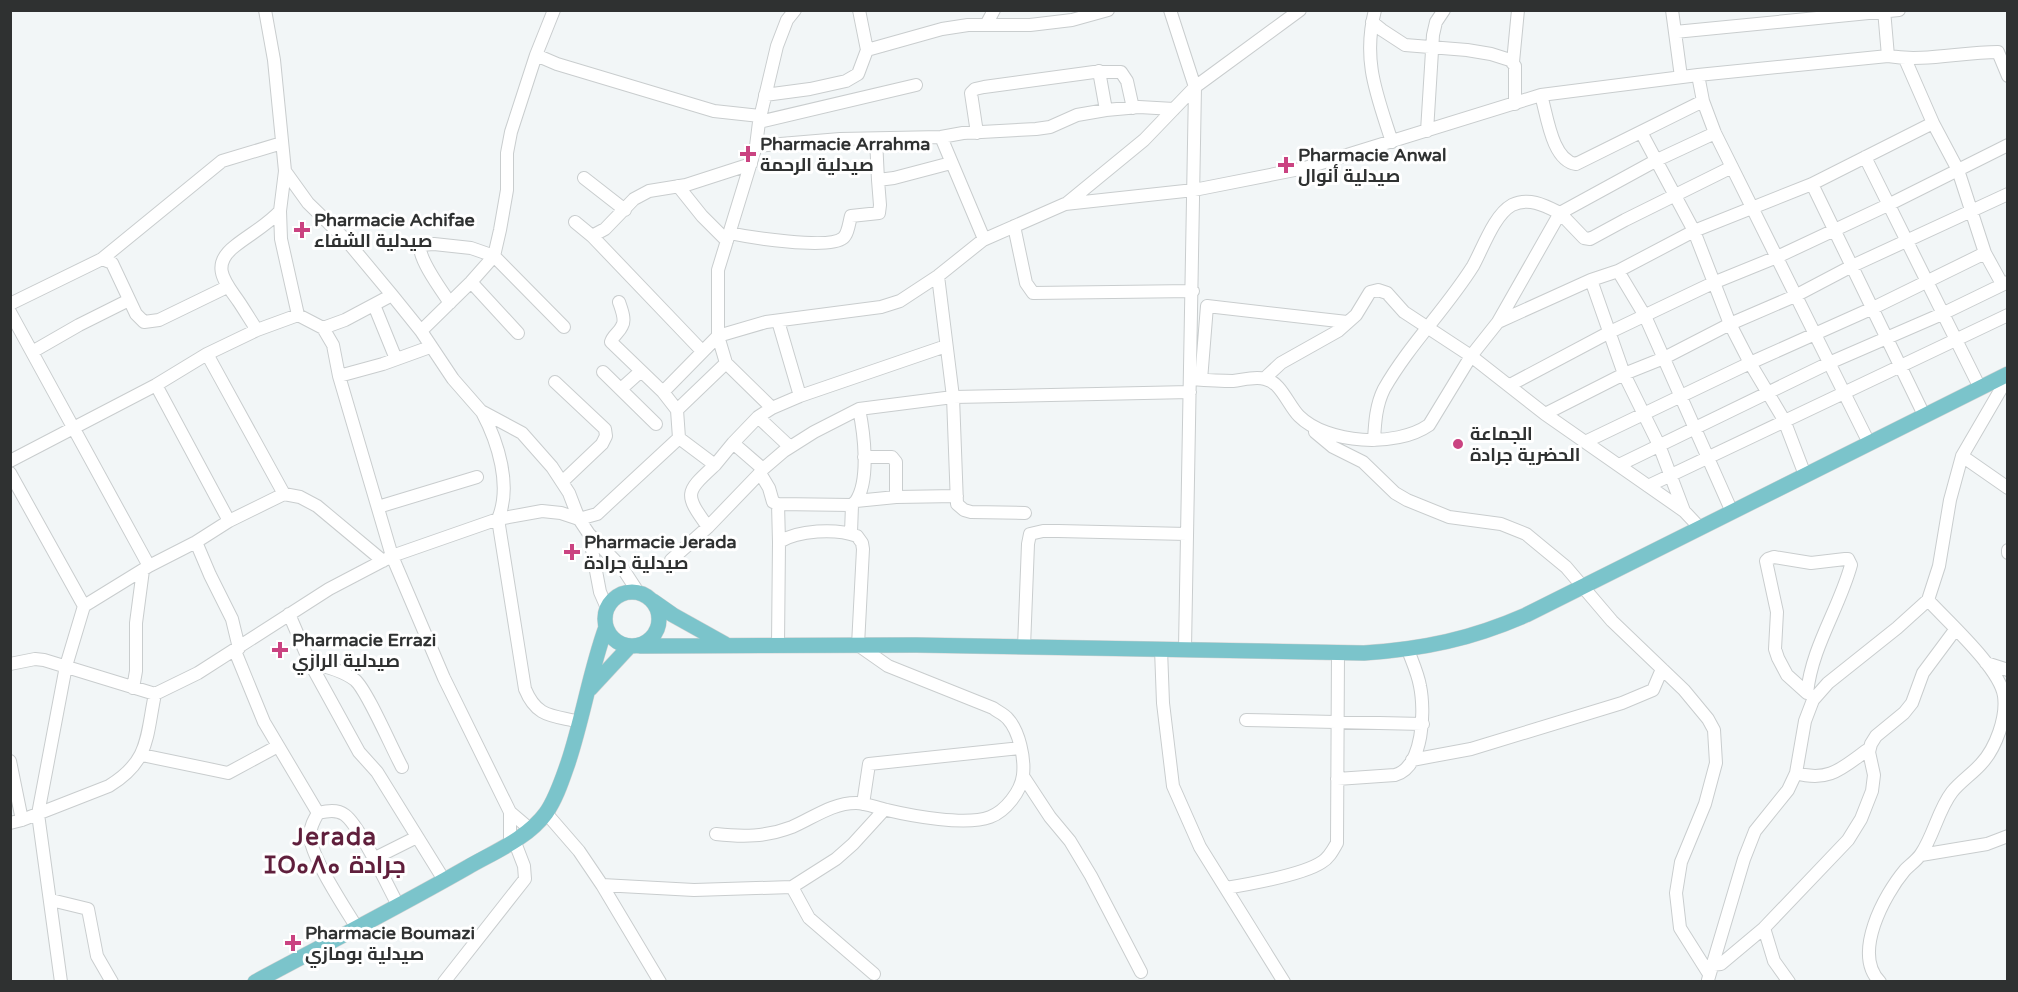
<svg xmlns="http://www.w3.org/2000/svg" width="2018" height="992" font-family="'Varela Round',Cairo,'Noto Sans Tifinagh',sans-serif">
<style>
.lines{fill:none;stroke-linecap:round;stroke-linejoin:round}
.minor-casing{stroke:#c9cdce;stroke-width:14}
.major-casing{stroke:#d1d2d2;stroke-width:16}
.minor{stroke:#fff;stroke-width:12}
.major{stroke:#7bc4cb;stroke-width:15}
.poi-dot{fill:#ca4381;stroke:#fff;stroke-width:2}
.labels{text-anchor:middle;stroke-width:6;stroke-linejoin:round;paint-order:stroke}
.poi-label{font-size:18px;font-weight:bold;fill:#2f3131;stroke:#fff;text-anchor:start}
.district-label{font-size:24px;font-weight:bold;letter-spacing:1.5px;fill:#601f3c;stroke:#fff}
</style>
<rect width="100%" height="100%" fill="#f2f6f7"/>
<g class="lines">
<g class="minor-casing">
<path id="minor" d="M 265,10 L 274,60 L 285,171 L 280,211 L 281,239 L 298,315 L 323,328 L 333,345 L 339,376 L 392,556 L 444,678 L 510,812 L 530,829
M 1170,10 L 1195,87 L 1185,648
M 1375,10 C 1362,61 1377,95 1392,142
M 1672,10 L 1681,77
M 1884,10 L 1888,56
M 1372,22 L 1382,30 L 1405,45 L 1467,50 L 1491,54 L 1510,60 L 1515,66 L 1515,104
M 986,25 L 994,10
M 1675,32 L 1899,10
M 867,50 L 942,29 L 968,25 L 1030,25 L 1072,20 L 1108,10
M 536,55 L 554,10
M 1513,62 L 1518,10
M 1099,71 L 1106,110
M 1698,75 L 1703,101 L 1715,133 L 1869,443
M 765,95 L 810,89 L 846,81 L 858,74 L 867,50 L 859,10
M 1541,95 C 1547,115 1552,161 1576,164 L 1703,101
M 759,122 L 916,85
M 1933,123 L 1958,170 L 1985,253 L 2002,284
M 1427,131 L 1433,35 L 1436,22 L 1444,10
M 1641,132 L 1694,231 L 1730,324 L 1750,363 L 1784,420 L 1805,475
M 977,133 L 971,93 L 975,89 L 984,87 L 1094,72 L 1121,72 L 1127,81 L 1133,108
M 1715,133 L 1657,160 L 1560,213 L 1584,238 L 1590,239 L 1625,220 L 1732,167
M 941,137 L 984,239
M 876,139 L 878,180
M 756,146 L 840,139 L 941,137 L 963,133 L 1036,129 L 1050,127 L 1077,115 L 1106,110 L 1139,107 L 1174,109
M 1865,157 L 1980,388
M 285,171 L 308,203 L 347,241 L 392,295 L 421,331 L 453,379 L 481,411 L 522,433 L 552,467 L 569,493 L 579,519 L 589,534 L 623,569 L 638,592
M 584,178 L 625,210
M 1812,184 L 1924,415
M 678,186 L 702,216 L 727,241
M 1066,204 L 1144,140 L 1195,87 L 1300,10
M 575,222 L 592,236 L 605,229 L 634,199 L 649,191 L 686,185 L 751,164
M 1014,226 L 1026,283 L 1033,293 L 1193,291
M 729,233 C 748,237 829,250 843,238 C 848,234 849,223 851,216 L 879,213 L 880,205 L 878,180 L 894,178 L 951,163
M 592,236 L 702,351
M 102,259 L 222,161 L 282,143
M 1618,271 L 1645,316 L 1732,512
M 938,276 L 953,397 L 957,504 L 964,510 L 971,512 L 1025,513
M 1591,280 L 1624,374 L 1659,445 L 1684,511
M 471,282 L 518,333
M 619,302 C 621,308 626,320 622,326 C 619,333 613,335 611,342 L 663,392
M 450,303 C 442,291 418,259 420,245 L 434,244 L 471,248 L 494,256 L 564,327
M 10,304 L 102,259 L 112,263 L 136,314 L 144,322 L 159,320 L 227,287
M 374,305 L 396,359
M 10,312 L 149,566
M 778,321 L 800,396
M 323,328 L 345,320 L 392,295
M 257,330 C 251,321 245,311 239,302 C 226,283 209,266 235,246 C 250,234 266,226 280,211
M 421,331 L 471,282 L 494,256 L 500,230 L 507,190 L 507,153 L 511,132 L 536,55 L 557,64 L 714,111 L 760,116
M 32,352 L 79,325 L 129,300
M 207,354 L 284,494
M 603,372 L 656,424
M 339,376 L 383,364 L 430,347
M 1265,378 L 1281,363 L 1338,331 L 1356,315 L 1370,292 L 1378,290 L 1387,293 L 1404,312 L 1471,356 L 1545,414 L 1684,511 L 1700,528
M 1191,379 C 1205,380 1219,381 1233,381 C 1243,380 1255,376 1265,379 C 1281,382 1288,405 1299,416 C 1327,444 1396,448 1429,425 L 1471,356 L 1498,322 L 1591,280 L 1618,271 L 1694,231 L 1812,184 L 1933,123 L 1905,59
M 1201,380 L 1207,306 L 1347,322
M 555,382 L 605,429 L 606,436 L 602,444 L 562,482
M 156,385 L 229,521
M 1510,385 L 1608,333 L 1713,283 L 1777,257 L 1890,204 L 2008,145
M 621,389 L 641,371
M 772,408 L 726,363 L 718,336 L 718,270 L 756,146 L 759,122 L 777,46 L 787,20 L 795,10
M 677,410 L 726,363
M 482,412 C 498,442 512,486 498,519 L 525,689 C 537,718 552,715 580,722
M 1545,414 L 1624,374 L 1664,358 L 1730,324 L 1795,296 L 1852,266 L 2008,194
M 758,417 L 790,447
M 1315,432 L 1333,447 L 1363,462 L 1395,493 L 1407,500 L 1449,517 L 1501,524 L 1526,534 L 1566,567 L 1612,621 L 1684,690 L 1708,719 L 1714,730 L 1716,763 L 1705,804 L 1681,862 L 1676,893 L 1680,928 L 1709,974
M 679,438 L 715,465 L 733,443 L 763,469 L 760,473 L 769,488 L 773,502 L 778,504 L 852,505 L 856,501 L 896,497 L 957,496
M 1374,440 C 1375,422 1376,405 1384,389 C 1409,345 1446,309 1473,266 C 1483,248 1494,215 1512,205 C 1529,197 1544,205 1560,213 L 1498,322
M 1585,442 L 1750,363 L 1873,308 L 1985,253
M 733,443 L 758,417 L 772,408 L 800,396 L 946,346
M 1962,456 L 2008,488
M 864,457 L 892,457 L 896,462 L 896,497
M 10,461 L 156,385 L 207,354 L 257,330 L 298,315
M 1619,465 L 1829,363 L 1942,314 L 2008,282
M 763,469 L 784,451 L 814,432 L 859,409 L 953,397 L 1190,392
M 10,473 L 84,606
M 1648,486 L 2008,315
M 856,501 C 870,480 864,433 859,409
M 778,504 L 779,542
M 378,507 L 477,477
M 708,527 C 683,493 686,492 715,465
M 851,533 L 852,505
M 589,534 L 600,592 L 607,608
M 196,542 L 210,575 L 232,619 L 239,648
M 2008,550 L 2008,553
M 1774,557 L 1811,563 L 1845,559 L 1848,559 L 1851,565 C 1839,609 1812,646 1807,693 L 1787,675 L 1778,658 L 1775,649 L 1777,612 L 1766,561 L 1768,559 Z
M 671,560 L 708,527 L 760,473
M 289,614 L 310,663 L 359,752 L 377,772 L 444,880
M 1024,647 L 1028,544 L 1030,534 L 1043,531 L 1058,531 L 1187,534
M 1161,649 L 1163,703 L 1173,786 L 1200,847 L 1284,982
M 235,651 L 264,722 L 318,813
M 310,663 C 325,666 342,670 355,680 C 367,690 392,749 402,767
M 1986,663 L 2008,670
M 10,664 L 35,659 L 44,660 L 155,694
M 133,688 L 136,671 L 136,623 L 143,570
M 1246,720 L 1423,724
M 142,755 L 228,773 L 278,746
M 1412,760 L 1471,749 L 1622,703 L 1653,690 L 1662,669
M 10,761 L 22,820
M 1796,773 C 1830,783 1843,767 1870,748
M 1023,776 L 1050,817 L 1070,841 L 1091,876 L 1141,972
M 1337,779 L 1395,775 C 1424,767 1425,710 1420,686 C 1418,674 1412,661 1408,650
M 863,804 L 869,764 L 1020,748
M 510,812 L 510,843
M 318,813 C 327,811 337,809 345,815 C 360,826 388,887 398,905
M 318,813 C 314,820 310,827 310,835 C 310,856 345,908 357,928
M 546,813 L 579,851 L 602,885 L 660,982
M 10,823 L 22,820 L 109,786 C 150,761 146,737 155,694 L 198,673 L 329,589 L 392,556 L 498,519 L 542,511 L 561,513 L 579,519 L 597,514 L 679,438 L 677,410 L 663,392 L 718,336 L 766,322 L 881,307 L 900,301 L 938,276 L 983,240 L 1065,204 L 1194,190 L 1305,168 L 1541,95 L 1698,75 L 1888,56 C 1924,62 1961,52 1998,52 L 2008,76
M 716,834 C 743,837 766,837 792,827 C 813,818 832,803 856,803 C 866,803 877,808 887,810 C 912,816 966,826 990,817 C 1006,811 1021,791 1023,775 C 1025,758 1019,731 1008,719 C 1004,714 998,712 993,708 L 888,666 L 858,645 L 863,549 L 862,543 L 857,536 C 836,528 798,530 779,542 L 778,644
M 1921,855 L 1987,844 L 2008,836
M 373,859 L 417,837
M 602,885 L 694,890 L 792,887 L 836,859 L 853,844 L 884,810
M 792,887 L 809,918 L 874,974
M 1226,888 C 1250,884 1303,875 1322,862 C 1329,858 1333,850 1337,843 L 1338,652
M 51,900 L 88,909 L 97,956 L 112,982
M 1764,928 L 1774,961 L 1789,982
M 1711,965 L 1721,964 L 1764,928 L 1848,840 L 1861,819 L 1872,791 L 1874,775 L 1869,752 L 1871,744 L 1876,736 L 1904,713 L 1912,703 L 1923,673 L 1955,630
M 1708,980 L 1744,859 L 1755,831 L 1788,790 L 1796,773 L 1805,721 L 1813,700 L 1828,683 L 1897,628 L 1928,600 L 1939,566 L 1950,500 L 1962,456 L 2008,377
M 61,982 L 38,814 L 66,666 L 84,606 L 149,566 L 196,542 L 229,521 L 284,494 L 300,497 L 317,506 L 383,561
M 444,982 L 525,879 L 524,866 L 514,840
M 1880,982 C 1852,954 1884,895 1905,870 C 1910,865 1917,860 1921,854 C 1934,835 1938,810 1952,792 C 1960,782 1972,774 1981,764 C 1996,748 2007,717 2004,696 C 2000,668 1947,621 1928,600"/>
</g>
<g class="major-casing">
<path id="major" d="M605 619a27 27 0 1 1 54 0a27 27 0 1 1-54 0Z
M 653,601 L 673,615 L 725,644
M 640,646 L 916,645 L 1364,653 C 1424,649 1471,639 1526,615 L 2008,374
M 590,689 L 629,647
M 255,982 C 326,944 398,907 468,867 C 494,852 528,838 546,813 C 556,799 562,780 568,763 C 583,718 590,671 606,627"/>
</g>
<use href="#minor" class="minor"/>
<use href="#major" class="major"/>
</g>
<g class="poi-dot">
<path d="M745 145h6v6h6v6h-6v6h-6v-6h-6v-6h6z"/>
<path d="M1283 156h6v6h6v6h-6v6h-6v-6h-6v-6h6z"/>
<path d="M299 221h6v6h6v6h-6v6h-6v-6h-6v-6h6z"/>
<circle cx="1458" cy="444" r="6"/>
<path d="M569 543h6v6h6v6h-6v6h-6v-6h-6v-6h6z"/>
<path d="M277 641h6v6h6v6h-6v6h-6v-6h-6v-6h6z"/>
<path d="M290 934h6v6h6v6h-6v6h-6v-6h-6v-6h6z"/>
</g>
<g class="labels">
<g class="poi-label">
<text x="760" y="150">Pharmacie Arrahma<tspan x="760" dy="21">صيدلية الرحمة</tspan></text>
<text x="1298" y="161">Pharmacie Anwal<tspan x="1298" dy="21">صيدلية أنوال</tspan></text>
<text x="314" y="226">Pharmacie Achifae<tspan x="314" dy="21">صيدلية الشفاء</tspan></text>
<text x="1470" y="440">الجماعة<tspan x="1470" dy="21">الحضرية جرادة</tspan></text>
<text x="584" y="548">Pharmacie Jerada<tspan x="584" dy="21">صيدلية جرادة</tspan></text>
<text x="292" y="646">Pharmacie Errazi<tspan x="292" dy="21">صيدلية الرازي</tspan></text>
<text x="305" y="939">Pharmacie Boumazi<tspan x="305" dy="21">صيدلية بومازي</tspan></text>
</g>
<g class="district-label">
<text x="335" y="845">Jerada<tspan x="335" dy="28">ⵊⵔⴰⴷⴰ جرادة</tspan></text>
</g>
</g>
<rect width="2018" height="992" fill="none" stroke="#2f3131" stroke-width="24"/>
</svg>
